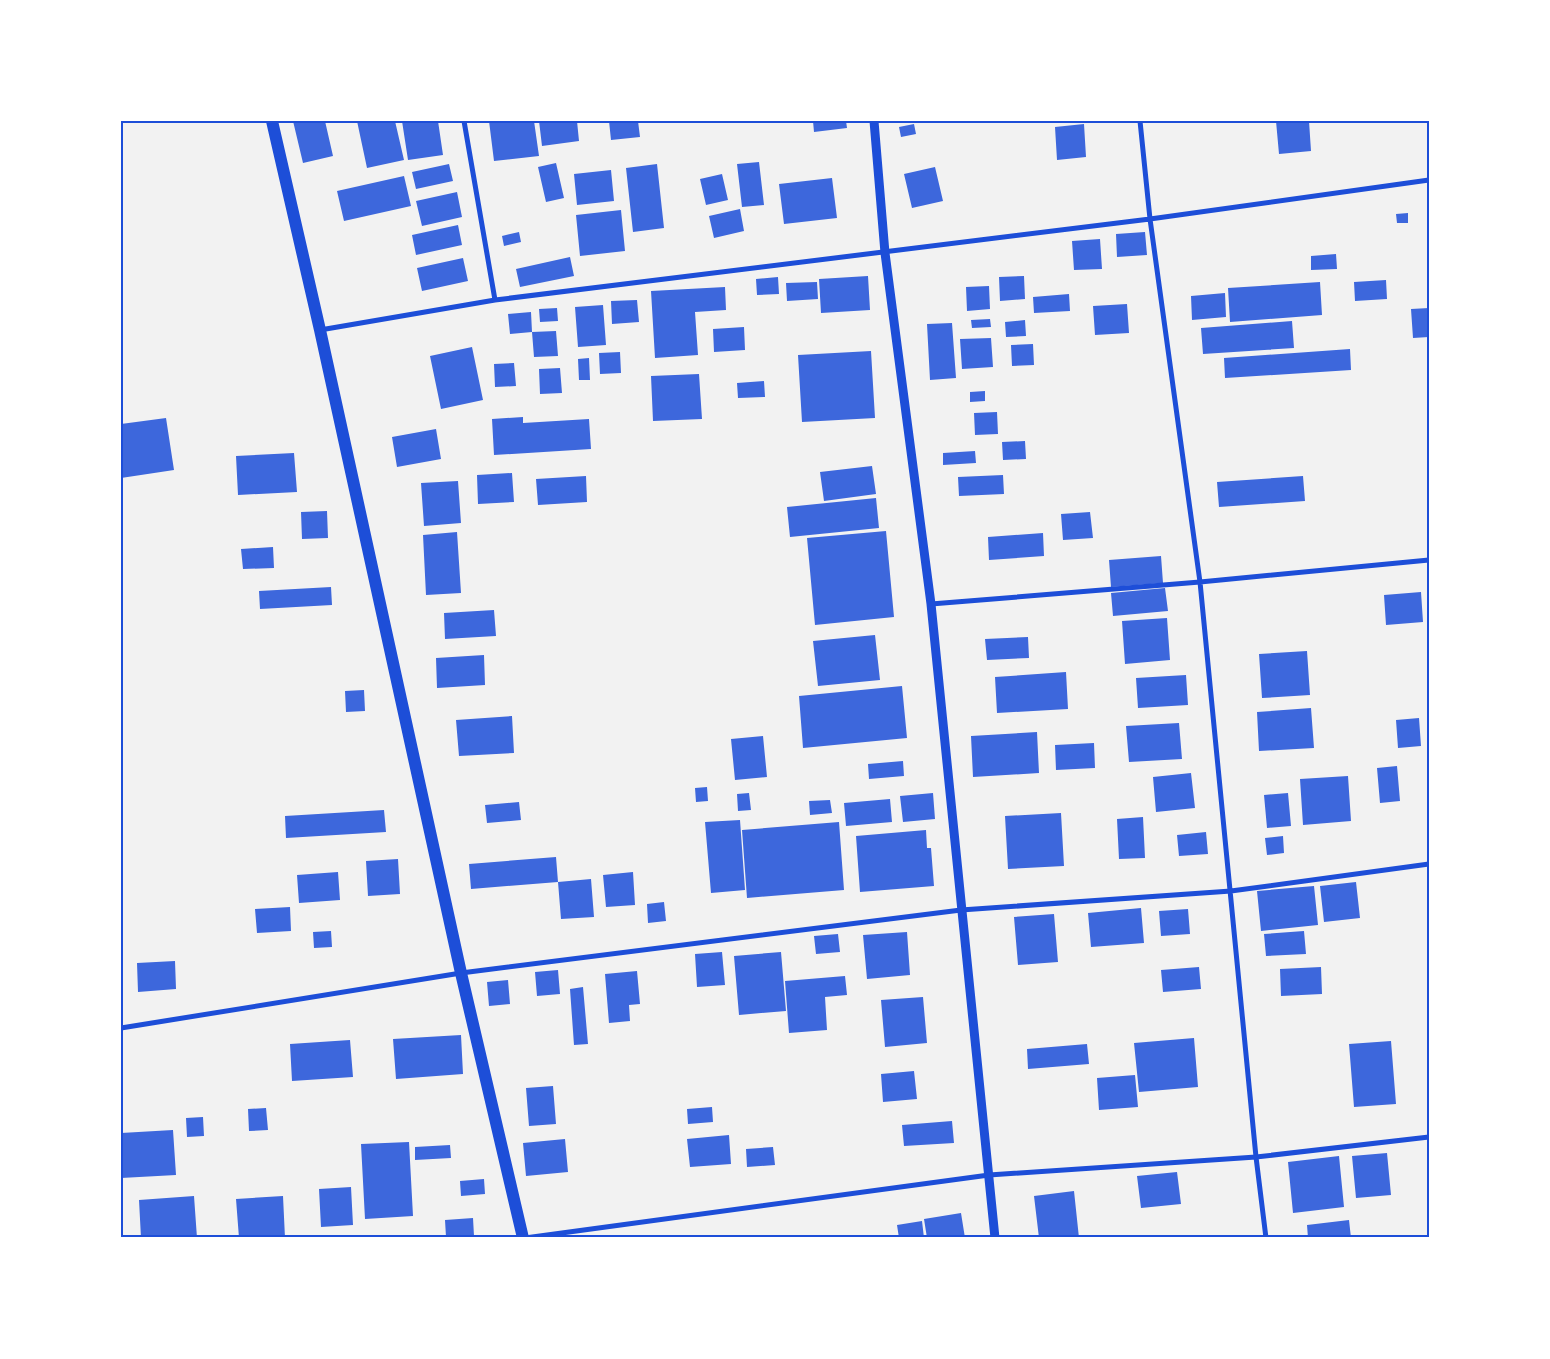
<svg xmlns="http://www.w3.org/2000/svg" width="1550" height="1359" font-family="Helvetica,sans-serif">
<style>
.building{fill:#3d67dc}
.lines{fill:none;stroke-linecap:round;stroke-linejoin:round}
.minor{stroke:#1d4ed8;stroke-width:5}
.tertiary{stroke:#1d4ed8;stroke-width:9}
.primary{stroke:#1d4ed8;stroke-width:12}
.neatline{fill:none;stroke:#1d4ed8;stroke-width:2}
</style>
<rect width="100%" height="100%" fill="#f2f2f2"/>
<path class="building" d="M 293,121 L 325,121 L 333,156 L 303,163 Z
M 357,121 L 395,121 L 404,160 L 367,168 Z
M 402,121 L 438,121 L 443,155 L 408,160 Z
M 489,121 L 534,121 L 539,156 L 494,161 Z
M 539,121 L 577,121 L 579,141 L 542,146 Z
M 609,121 L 638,121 L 640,137 L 611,140 Z
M 813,121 L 846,121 L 847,128 L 814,132 Z
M 1276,121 L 1309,121 L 1311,151 L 1279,154 Z
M 914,124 L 916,134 L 901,137 L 899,127 Z
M 1084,124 L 1086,157 L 1057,160 L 1055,127 Z
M 759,162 L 764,205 L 742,207 L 737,164 Z
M 556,163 L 564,198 L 546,202 L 538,167 Z
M 449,164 L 453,181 L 416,189 L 412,172 Z
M 657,164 L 664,228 L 633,232 L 626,168 Z
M 935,167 L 943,201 L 912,208 L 904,174 Z
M 611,170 L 614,201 L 577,205 L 574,174 Z
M 722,174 L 728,200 L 706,205 L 700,179 Z
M 404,176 L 411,206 L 344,221 L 337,191 Z
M 832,178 L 837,218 L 784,224 L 779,184 Z
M 457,192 L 462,217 L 422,226 L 416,201 Z
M 740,209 L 744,231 L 714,238 L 709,216 Z
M 621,210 L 625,251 L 580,256 L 576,215 Z
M 1408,213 L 1408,223 L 1397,223 L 1396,214 Z
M 458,225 L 462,245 L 416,255 L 412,235 Z
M 519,232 L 521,242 L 504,246 L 502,236 Z
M 1145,232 L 1147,255 L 1117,257 L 1116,234 Z
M 1100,239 L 1102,269 L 1074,270 L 1072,241 Z
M 1336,254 L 1337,269 L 1311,270 L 1311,256 Z
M 570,257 L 574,276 L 520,287 L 516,269 Z
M 463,258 L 468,281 L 422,291 L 417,268 Z
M 868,276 L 870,310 L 821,313 L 819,279 Z
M 1024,276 L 1025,299 L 1000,301 L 999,277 Z
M 778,277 L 779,294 L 757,295 L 756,279 Z
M 1386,280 L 1387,299 L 1355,301 L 1354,282 Z
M 817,282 L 818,299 L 787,301 L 786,283 Z
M 1320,282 L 1322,315 L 1230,322 L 1228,288 Z
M 989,286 L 990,309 L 967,311 L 966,287 Z
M 725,287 L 726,310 L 695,312 L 698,355 L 655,358 L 651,291 Z
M 1225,293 L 1226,317 L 1192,320 L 1191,296 Z
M 1069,294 L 1070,311 L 1034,313 L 1033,297 Z
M 637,300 L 639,322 L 612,324 L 611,301 Z
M 1127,304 L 1129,333 L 1095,335 L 1093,306 Z
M 603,305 L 606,345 L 578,347 L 575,307 Z
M 557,308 L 558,321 L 540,322 L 539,309 Z
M 1429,308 L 1429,337 L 1413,338 L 1411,309 Z
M 531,312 L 532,332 L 510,334 L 508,314 Z
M 990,319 L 991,327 L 972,328 L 971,320 Z
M 1025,320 L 1026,336 L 1006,337 L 1005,322 Z
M 1292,321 L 1294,348 L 1203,354 L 1201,328 Z
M 952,323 L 956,378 L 930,380 L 927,324 Z
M 744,327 L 745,350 L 714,352 L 713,329 Z
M 556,331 L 558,356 L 534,357 L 532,332 Z
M 991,338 L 993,367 L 962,369 L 960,339 Z
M 1033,344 L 1034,365 L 1012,366 L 1011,345 Z
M 472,347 L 483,400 L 441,409 L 430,356 Z
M 1350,349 L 1351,370 L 1225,378 L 1224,358 Z
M 871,351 L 875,418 L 802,422 L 798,355 Z
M 620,352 L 621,373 L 600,374 L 599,353 Z
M 589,358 L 590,380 L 579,380 L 578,359 Z
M 514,363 L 516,386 L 495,387 L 494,364 Z
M 560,368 L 562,393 L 540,394 L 539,369 Z
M 699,374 L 702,419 L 653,421 L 651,376 Z
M 764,381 L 765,397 L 738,398 L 737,383 Z
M 985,391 L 985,401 L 970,402 L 970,392 Z
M 997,412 L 998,434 L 975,435 L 974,413 Z
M 523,417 L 523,423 L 589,419 L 591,449 L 494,455 L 492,419 Z
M 166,418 L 174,470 L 121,478 L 121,424 Z
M 436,429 L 441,459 L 397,467 L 392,437 Z
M 1025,441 L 1026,459 L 1003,460 L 1002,442 Z
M 975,451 L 976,463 L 943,465 L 943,453 Z
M 294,453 L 297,492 L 238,495 L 236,456 Z
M 872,466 L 876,494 L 824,501 L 820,472 Z
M 512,473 L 514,502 L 478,504 L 477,475 Z
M 1003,475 L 1004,494 L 959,496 L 958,477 Z
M 586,476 L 587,502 L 538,505 L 536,479 Z
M 1303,476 L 1305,501 L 1219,507 L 1217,482 Z
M 458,481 L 461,523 L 424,526 L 421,483 Z
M 876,498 L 879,528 L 790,537 L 787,507 Z
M 327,511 L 328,538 L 302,539 L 301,512 Z
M 1090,512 L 1093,538 L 1063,540 L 1061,514 Z
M 886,531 L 894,617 L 815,625 L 807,538 Z
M 457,532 L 461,593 L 426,595 L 423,535 Z
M 1043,533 L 1044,556 L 989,560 L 988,537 Z
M 273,547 L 274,568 L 243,569 L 241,549 Z
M 1161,556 L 1163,583 L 1111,587 L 1109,560 Z
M 331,587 L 332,605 L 260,609 L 259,591 Z
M 1165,588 L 1168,611 L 1113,616 L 1111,593 Z
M 1421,592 L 1423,622 L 1386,625 L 1384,595 Z
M 494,610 L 496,636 L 445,639 L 444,613 Z
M 1167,618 L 1170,660 L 1125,664 L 1122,621 Z
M 875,635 L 880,680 L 818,686 L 813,641 Z
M 1028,637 L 1029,658 L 987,660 L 985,639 Z
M 1307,651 L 1310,695 L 1262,698 L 1259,654 Z
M 484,655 L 485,685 L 437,688 L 436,658 Z
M 1066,672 L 1068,709 L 997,713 L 995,677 Z
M 1186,675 L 1188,705 L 1138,708 L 1136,678 Z
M 902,686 L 907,738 L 803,748 L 799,696 Z
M 364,690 L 365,711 L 346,712 L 345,691 Z
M 1311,708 L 1314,748 L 1259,751 L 1257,712 Z
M 512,716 L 514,753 L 459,756 L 456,720 Z
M 1419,718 L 1421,746 L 1398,748 L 1396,720 Z
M 1179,723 L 1182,759 L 1129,762 L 1126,726 Z
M 1037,732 L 1039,773 L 973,777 L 971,736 Z
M 763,736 L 767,777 L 735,780 L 731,739 Z
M 1094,743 L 1095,768 L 1056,770 L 1055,745 Z
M 903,761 L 904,776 L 869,779 L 868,764 Z
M 1397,766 L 1400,801 L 1380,803 L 1377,768 Z
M 1191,773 L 1195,808 L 1156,812 L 1153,777 Z
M 1348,776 L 1351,821 L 1303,825 L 1300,779 Z
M 707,787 L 708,801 L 696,802 L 695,788 Z
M 749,793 L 751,810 L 738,811 L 737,794 Z
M 933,793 L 935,819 L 903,822 L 900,796 Z
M 1288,793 L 1291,826 L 1267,828 L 1264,795 Z
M 890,799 L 892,822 L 846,826 L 844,803 Z
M 830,800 L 832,813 L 810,815 L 809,801 Z
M 519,802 L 521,820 L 487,823 L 485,805 Z
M 384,810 L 386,832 L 286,838 L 285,816 Z
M 1061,813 L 1064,866 L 1008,869 L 1005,816 Z
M 1143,817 L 1145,858 L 1119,859 L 1117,819 Z
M 740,820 L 745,890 L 711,893 L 705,822 Z
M 839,822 L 844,890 L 747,898 L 742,830 Z
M 926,830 L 927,848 L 931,848 L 934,886 L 860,892 L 856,836 Z
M 1206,832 L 1208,854 L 1179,856 L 1177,835 Z
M 1283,836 L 1284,853 L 1267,855 L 1265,838 Z
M 556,857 L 558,882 L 471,889 L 469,864 Z
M 398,859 L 400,894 L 368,896 L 366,861 Z
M 338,872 L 340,900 L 299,903 L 297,875 Z
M 633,872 L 635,905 L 606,907 L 603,875 Z
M 591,879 L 594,917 L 561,919 L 558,882 Z
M 1356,882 L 1360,918 L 1324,922 L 1320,886 Z
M 1314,886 L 1318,925 L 1261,931 L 1257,891 Z
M 664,902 L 666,921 L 648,923 L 647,904 Z
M 290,907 L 291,931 L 257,933 L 255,909 Z
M 1141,908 L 1144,943 L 1091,947 L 1088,913 Z
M 1188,909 L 1190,934 L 1161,936 L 1159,911 Z
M 1054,914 L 1058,962 L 1018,965 L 1014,917 Z
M 331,931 L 332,947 L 314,948 L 313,932 Z
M 1304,931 L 1306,954 L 1266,956 L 1264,934 Z
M 907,932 L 910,975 L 867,979 L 863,935 Z
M 838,934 L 840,952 L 816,954 L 814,936 Z
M 722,952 L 725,985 L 697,987 L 695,954 Z
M 781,952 L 786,1011 L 739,1015 L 734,956 Z
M 175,961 L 176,989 L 138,992 L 137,963 Z
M 1199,967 L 1201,989 L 1163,992 L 1161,970 Z
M 1321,967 L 1322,994 L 1281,996 L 1280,969 Z
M 558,970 L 560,994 L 537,996 L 535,972 Z
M 637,971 L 640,1004 L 629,1005 L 630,1021 L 609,1023 L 605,974 Z
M 845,976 L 847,995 L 825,997 L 827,1030 L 789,1033 L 785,981 Z
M 508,980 L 510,1004 L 489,1006 L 487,982 Z
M 583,987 L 588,1044 L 574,1045 L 570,989 Z
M 923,997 L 927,1043 L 885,1047 L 881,1000 Z
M 461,1035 L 463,1074 L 396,1079 L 393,1039 Z
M 1194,1038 L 1198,1087 L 1139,1092 L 1134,1043 Z
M 350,1040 L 353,1077 L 292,1081 L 290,1044 Z
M 1391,1041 L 1396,1104 L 1354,1107 L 1349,1044 Z
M 1087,1044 L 1089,1064 L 1028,1069 L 1027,1049 Z
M 914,1071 L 917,1099 L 883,1102 L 881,1074 Z
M 1135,1075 L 1138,1107 L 1099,1110 L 1097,1078 Z
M 553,1086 L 556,1124 L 529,1126 L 526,1088 Z
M 712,1107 L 713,1122 L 688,1124 L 687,1109 Z
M 266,1108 L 268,1130 L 249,1131 L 248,1109 Z
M 203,1117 L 204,1136 L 187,1137 L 186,1118 Z
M 952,1121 L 954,1143 L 904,1146 L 902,1125 Z
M 173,1130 L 176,1175 L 121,1178 L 121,1133 Z
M 729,1135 L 731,1164 L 690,1167 L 687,1139 Z
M 565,1139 L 568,1172 L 526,1176 L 523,1143 Z
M 409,1142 L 413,1216 L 365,1219 L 361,1144 Z
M 450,1145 L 451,1158 L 415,1160 L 415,1147 Z
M 773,1147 L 775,1165 L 747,1167 L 746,1149 Z
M 1387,1153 L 1391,1195 L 1356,1198 L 1352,1156 Z
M 1339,1156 L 1344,1207 L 1293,1213 L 1288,1162 Z
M 1177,1172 L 1181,1204 L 1141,1208 L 1137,1176 Z
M 484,1179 L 485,1194 L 461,1196 L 460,1181 Z
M 351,1187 L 353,1225 L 321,1227 L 319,1189 Z
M 1074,1191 L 1079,1238 L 1039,1238 L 1034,1196 Z
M 194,1196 L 197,1238 L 141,1238 L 139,1200 Z
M 283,1196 L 285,1238 L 239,1238 L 236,1199 Z
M 961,1213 L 965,1238 L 927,1238 L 924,1219 Z
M 473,1218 L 474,1236 L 446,1237 L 445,1220 Z
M 1349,1220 L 1351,1238 L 1308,1238 L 1307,1225 Z
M 922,1221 L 924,1238 L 899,1238 L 897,1225 Z"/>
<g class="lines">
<path class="minor" d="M 464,121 L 495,300
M 1140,121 L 1150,219 L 1200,582 L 1256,1157 L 1266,1238
M 320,330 L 495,300 L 1150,219 L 1429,180
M 931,604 L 1200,582 L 1429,560
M 121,1028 L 461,973 L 961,910 L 1231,891 L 1429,864
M 525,1238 L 989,1175 L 1256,1157 L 1429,1137"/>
<path class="tertiary" d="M 874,121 L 885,253 L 931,604 L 995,1238"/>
<path class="primary" d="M 272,121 L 320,330 L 461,973 L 523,1238"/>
</g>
<rect width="1550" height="1359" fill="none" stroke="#ffffff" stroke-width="245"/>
<rect x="122" y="122" width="1306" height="1114" class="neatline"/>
</svg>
